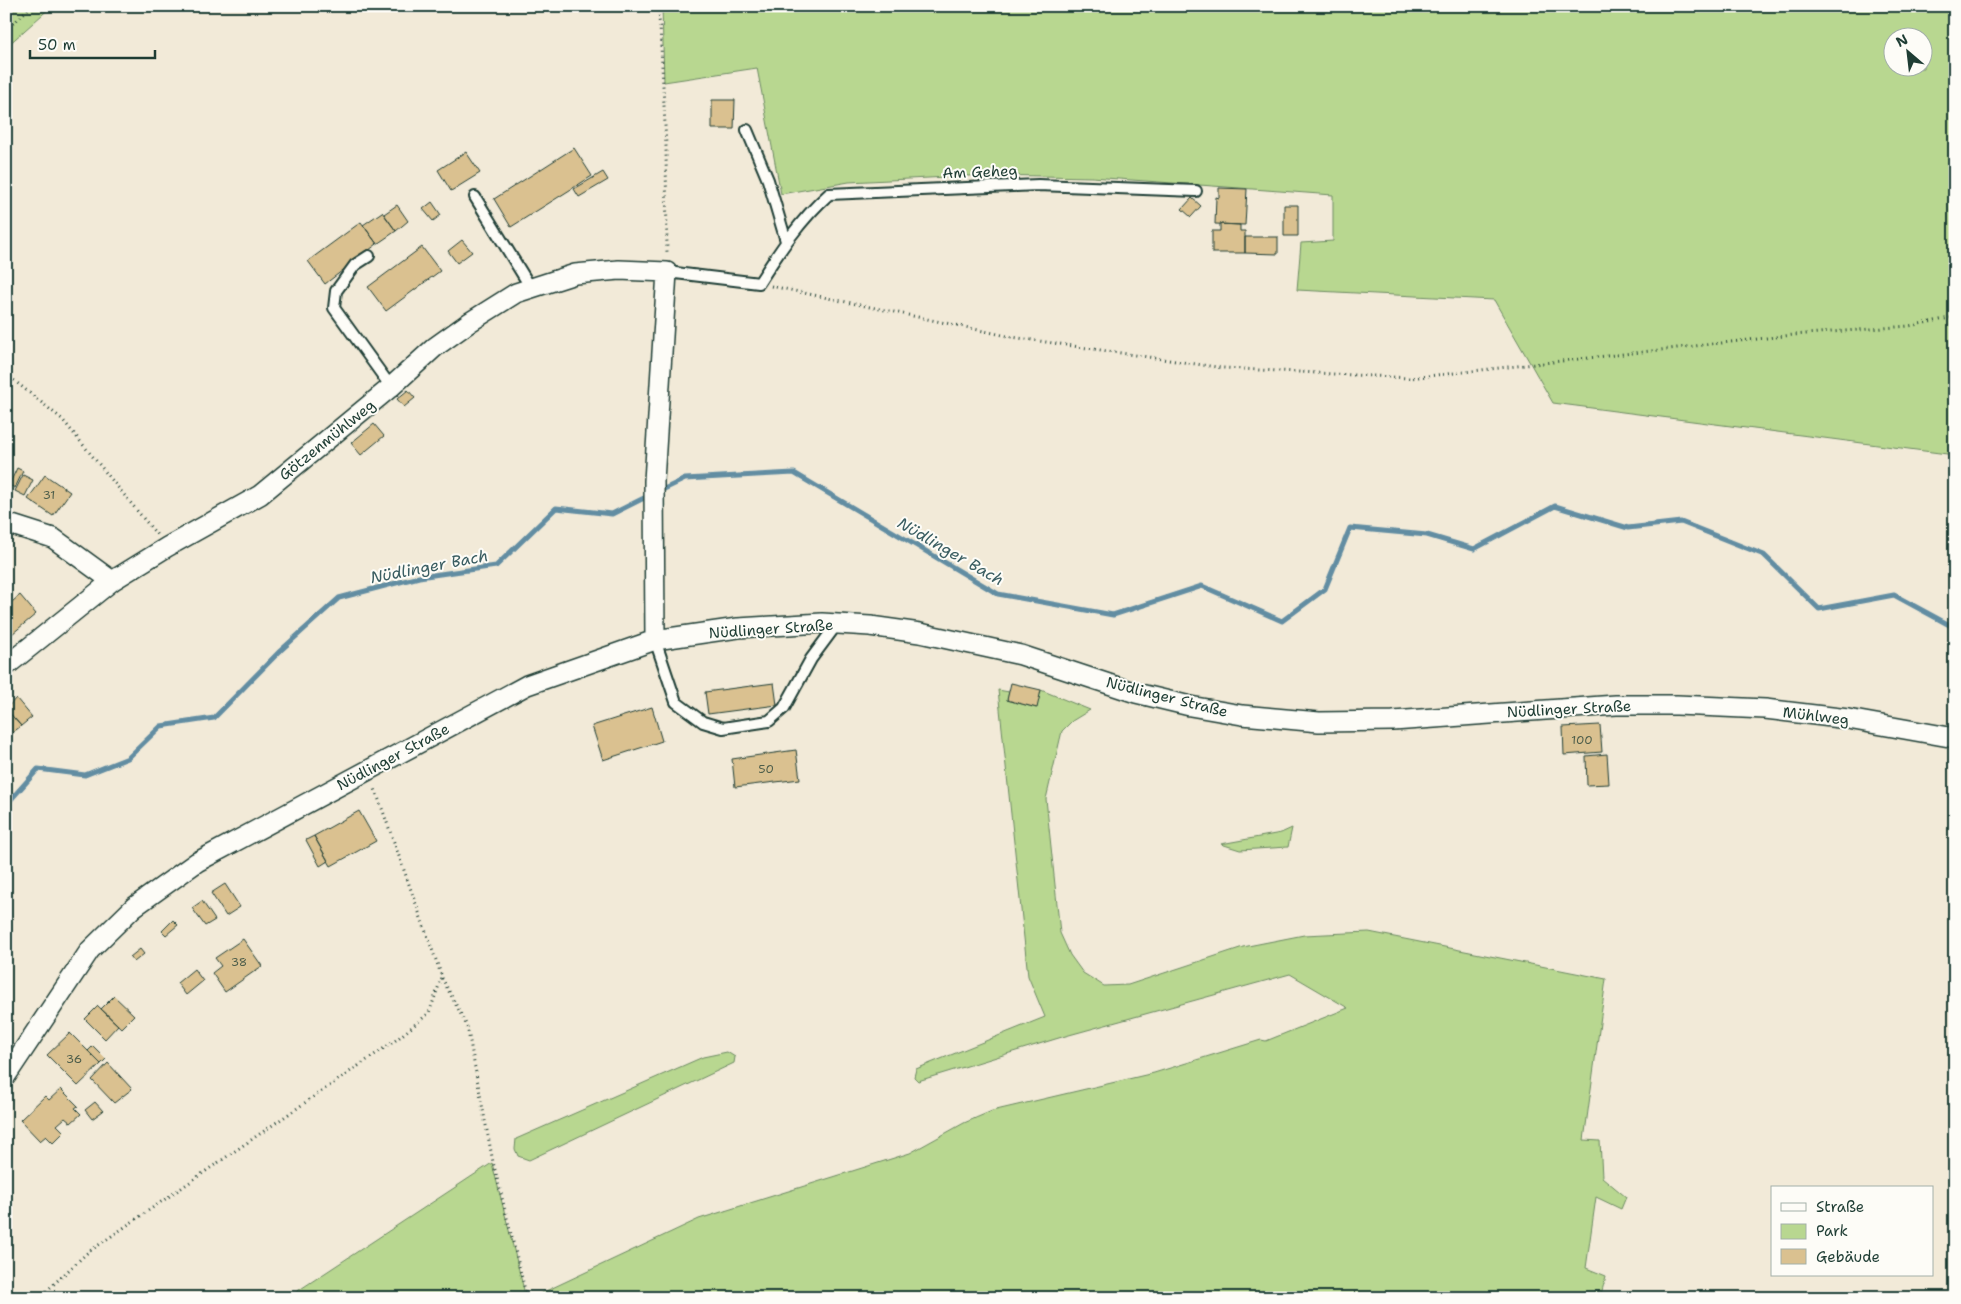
<svg xmlns="http://www.w3.org/2000/svg" width="1961" height="1304" font-family="'Shantell Sans',sans-serif">
<style>
.green{fill:#b8d790;stroke:#6c8a62;fill-rule:evenodd}
.lines{fill:none;stroke-linecap:round;stroke-linejoin:round}
.stream{stroke:#628da2;stroke-width:5}
.building{fill:#dac190;stroke:#1f3d34}
.service-casing{stroke:#1f3d34;stroke-width:14}
.minor-casing{stroke:#1f3d34;stroke-width:22}
.path{stroke:#1f3d34;stroke-width:3;stroke-dasharray:1 4;stroke-linecap:butt}
.service{stroke:#fdfcf7;stroke-width:10}
.minor{stroke:#fdfcf7;stroke-width:19}
.labels{text-anchor:middle;stroke-width:4;stroke-linejoin:round;paint-order:stroke}
.number-label{font-size:12px;fill:#4e5e4b}
.street-label{font-size:15px;fill:#1f3d34;stroke:#fdfcf7}
.water-label{font-size:16px;font-style:italic;fill:#3b5e62;stroke:#fdfcf7}
</style>
<rect width="100%" height="100%" fill="#f2ead8"/>
<filter id="ink" filterUnits="userSpaceOnUse"><feTurbulence type="fractalNoise" baseFrequency=".02" numOctaves="2"/><feDisplacementMap in="SourceGraphic" scale="10" xChannelSelector="R" yChannelSelector="G"/><feConvolveMatrix kernelMatrix="1 2 1 2 8 2 1 2 1" color-interpolation-filters="sRGB"/></filter>
<g filter="url(#ink)">
<path class="green" d="M 6,6 L 52,6 L 6,47 Z
M 662,6 L 1955,6 L 1955,455 L 1553,403 L 1494,300 L 1297,290 L 1301,243 L 1333,241 L 1333,195 L 1092,177 L 988,175 L 849,182 L 781,194 L 757,68 L 664,82 ZM 1894,38 L 1924,38 L 1924,68 L 1894,68 Z
M 998,690 L 1009,692 L 1007,700 L 1036,708 L 1041,690 L 1090,710 L 1072,721 L 1062,731 L 1046,799 L 1060,933 L 1070,955 L 1083,973 L 1104,986 L 1128,985 L 1243,947 L 1304,935 L 1369,932 L 1606,979 L 1584,1140 L 1600,1141 L 1602,1177 L 1626,1197 L 1621,1209 L 1596,1197 L 1586,1268 L 1606,1276 L 1600,1298 L 531,1298 L 699,1219 L 910,1153 L 964,1123 L 992,1111 L 1154,1073 L 1261,1040 L 1266,1041 L 1348,1008 L 1290,974 L 1062,1037 L 918,1081 L 914,1077 L 916,1069 L 1045,1017 L 1028,976 Z
M 1292,828 L 1288,847 L 1240,850 L 1221,844 L 1281,833 Z
M 727,1052 L 735,1057 L 734,1063 L 529,1160 L 518,1156 L 515,1149 L 516,1139 L 703,1057 Z
M 492,1163 L 526,1298 L 287,1298 Z"/>
<g class="lines">
<path class="stream" d="M 658,492 L 685,479 L 794,473 L 998,594 L 1113,615 L 1202,586 L 1282,621 L 1325,589 L 1350,528 L 1427,535 L 1474,549 L 1555,506 L 1628,528 L 1681,522 L 1764,555 L 1819,609 L 1894,595 L 1955,628
M 6,805 L 38,769 L 85,775 L 128,758 L 161,726 L 214,718 L 280,651 L 339,598 L 419,577 L 496,566 L 556,508 L 612,514 L 650,495"/>
</g>
<path class="building" d="M 712,100 L 735,100 L 734,129 L 712,129 Z
M 574,148 L 592,176 L 511,227 L 494,199 Z
M 466,152 L 480,173 L 451,191 L 438,170 Z
M 603,172 L 608,180 L 579,197 L 574,189 Z
M 1219,188 L 1247,189 L 1245,225 L 1215,224 L 1216,197 L 1219,198 Z
M 1192,198 L 1201,206 L 1191,217 L 1182,209 Z
M 432,202 L 441,215 L 433,221 L 423,209 Z
M 397,205 L 408,221 L 396,231 L 384,214 Z
M 1284,205 L 1298,205 L 1298,236 L 1284,236 Z
M 382,212 L 396,231 L 377,244 L 363,225 Z
M 361,222 L 377,244 L 325,284 L 308,261 Z
M 1220,224 L 1240,225 L 1240,231 L 1245,231 L 1245,253 L 1212,253 L 1212,231 L 1220,231 Z
M 1245,237 L 1278,237 L 1278,254 L 1245,253 Z
M 462,240 L 472,252 L 457,263 L 448,251 Z
M 422,247 L 440,271 L 386,311 L 368,287 Z
M 408,390 L 415,398 L 404,407 L 397,399 Z
M 374,424 L 384,436 L 361,455 L 351,443 Z
M 17,468 L 23,471 L 15,488 L 9,485 Z
M 23,475 L 33,480 L 25,496 L 15,491 Z
M 45,475 L 70,492 L 53,516 L 28,499 Z
M 20,595 L 36,614 L 12,634 L 6,627 L 6,607 Z
M 774,683 L 777,705 L 708,714 L 705,692 Z
M 1011,683 L 1041,690 L 1037,708 L 1007,700 Z
M 16,698 L 32,717 L 21,726 L 6,709 Z
M 652,707 L 662,741 L 603,760 L 592,726 Z
M 6,709 L 21,726 L 6,738 Z
M 1600,725 L 1602,752 L 1564,755 L 1563,727 Z
M 796,750 L 800,779 L 735,787 L 732,759 Z
M 1607,754 L 1609,784 L 1587,785 L 1586,756 Z
M 359,811 L 376,841 L 331,866 L 314,836 Z
M 314,836 L 328,861 L 320,866 L 306,840 Z
M 225,884 L 240,907 L 226,916 L 211,893 Z
M 202,901 L 215,920 L 205,926 L 192,908 Z
M 173,920 L 178,925 L 166,935 L 162,931 Z
M 243,939 L 262,966 L 225,992 L 212,973 L 221,966 L 215,958 Z
M 140,949 L 144,954 L 134,962 L 130,957 Z
M 194,969 L 203,981 L 186,995 L 177,983 Z
M 114,996 L 134,1015 L 121,1028 L 101,1009 Z
M 98,1006 L 118,1025 L 105,1039 L 85,1019 Z
M 70,1033 L 101,1064 L 78,1086 L 47,1055 Z
M 93,1046 L 106,1059 L 101,1064 L 88,1051 Z
M 108,1063 L 132,1089 L 114,1103 L 92,1080 Z
M 61,1089 L 78,1106 L 75,1108 L 81,1114 L 71,1123 L 65,1118 L 57,1125 L 64,1132 L 53,1143 L 46,1136 L 40,1141 L 20,1120 L 45,1096 L 49,1100 Z
M 95,1102 L 103,1111 L 92,1119 L 85,1110 Z"/>
<g class="lines">
<g class="service-casing">
<path id="service" d="M 747,130 L 768,180 L 786,241
M 475,197 L 531,288
M 369,256 L 355,265 L 336,291 L 334,308 L 391,387
M 667,272 L 759,283 C 780,250 800,220 829,194 L 1038,185 L 1196,191
M 655,640 L 676,702 L 703,722 L 723,728 L 769,721 L 784,708 L 811,659 L 837,624"/>
</g>
<g class="minor-casing">
<path id="minor" d="M 6,523 L 53,538 L 112,581
M 6,666 L 112,581 L 167,547 L 260,495 L 391,387 L 435,347 L 470,322 L 516,293 L 575,274 L 619,270 L 667,272 L 654,481 L 655,640
M 6,1076 L 90,950 L 134,907 L 197,862 L 527,685 L 655,640 L 738,628 L 822,623 L 870,626 L 920,633 L 1021,655 L 1136,693 L 1190,706 L 1242,715 L 1319,722 L 1393,721 L 1616,705 L 1677,705 L 1765,709 L 1848,719 L 1955,738"/>
</g>
<path class="path" d="M 657,6 L 660,26 L 666,145 L 667,255
M 6,31 L 31,6
M 771,286 L 1012,337 L 1223,368 L 1410,378 L 1793,335 L 1909,326 L 1955,317
M 6,374 L 62,419 L 157,535
M 442,978 L 467,1026 L 493,1162 L 527,1298
M 39,1298 L 87,1253 L 396,1040 L 429,1013 L 442,977 L 374,786"/>
<use href="#service" class="service"/>
<use href="#minor" class="minor"/>
</g>
</g>
<g class="labels">
<g class="number-label">
<text x="49" y="499">31</text>
<text x="1582" y="744">100</text>
<text x="766" y="773">50</text>
<text x="239" y="966">38</text>
<text x="74" y="1063">36</text>
</g>
<g class="street-label">
<text transform="translate(980 172) rotate(-2)" y="5">Am Geheg</text>
<text transform="translate(327 440) rotate(-39)" y="5">Götzenmühlweg</text>
<text transform="translate(771 629) rotate(-4)" y="5">Nüdlinger Straße</text>
<text transform="translate(1167 697) rotate(14)" y="5">Nüdlinger Straße</text>
<text transform="translate(1569 709) rotate(-3)" y="5">Nüdlinger Straße</text>
<text transform="translate(1816 716) rotate(7)" y="5">Mühlweg</text>
<text transform="translate(393 757) rotate(-28)" y="5">Nüdlinger Straße</text>
</g>
<g class="water-label">
<text transform="translate(951 551) rotate(30)" y="6">Nüdlinger Bach</text>
<text transform="translate(429 566) rotate(-11)" y="6">Nüdlinger Bach</text>
</g>
</g>
<rect width="1961" height="1304" fill="none" stroke="#fdfcf7" stroke-width="25"/>
<rect x="12" y="12" width="1936" height="1279" fill="none" stroke="#1f3d34" stroke-width="2" filter="url(#ink)"/>
<rect x="1771" y="1186" width="162" height="90" fill="#fdfcf7" stroke="#a4b0a9"/>
<rect x="1781" y="1203" width="25" height="8" fill="#fdfcf7" stroke="#a4b0a9"/>
<text x="1816" y="1212" font-size="15" fill="#1f3d34">Straße</text>
<rect x="1781" y="1224" width="25" height="15" fill="#b8d790" stroke="#a4b0a9"/>
<text x="1816" y="1236" font-size="15" fill="#1f3d34">Park</text>
<rect x="1781" y="1249" width="25" height="15" fill="#dac190" stroke="#a4b0a9"/>
<text x="1816" y="1262" font-size="15" fill="#1f3d34">Gebäude</text>
<g transform="translate(1908 52) rotate(332)"><circle r="24" fill="#fdfcf7" stroke="#a4b0a9"/>
<path d="M0-4L9 19L0 12L-9 19Z" fill="#1f3d34"/>
<text y="-8" font-size="14" font-weight="bold" text-anchor="middle" fill="#1f3d34">N</text>
</g>
<path d="M30 50v8h125v-8" fill="none" stroke="#1f3d34" stroke-width="2.5"/>
<text x="38" y="50" font-size="15" fill="#1f3d34" stroke="#fdfcf7" stroke-width="4" paint-order="stroke">50 m</text>
</svg>
